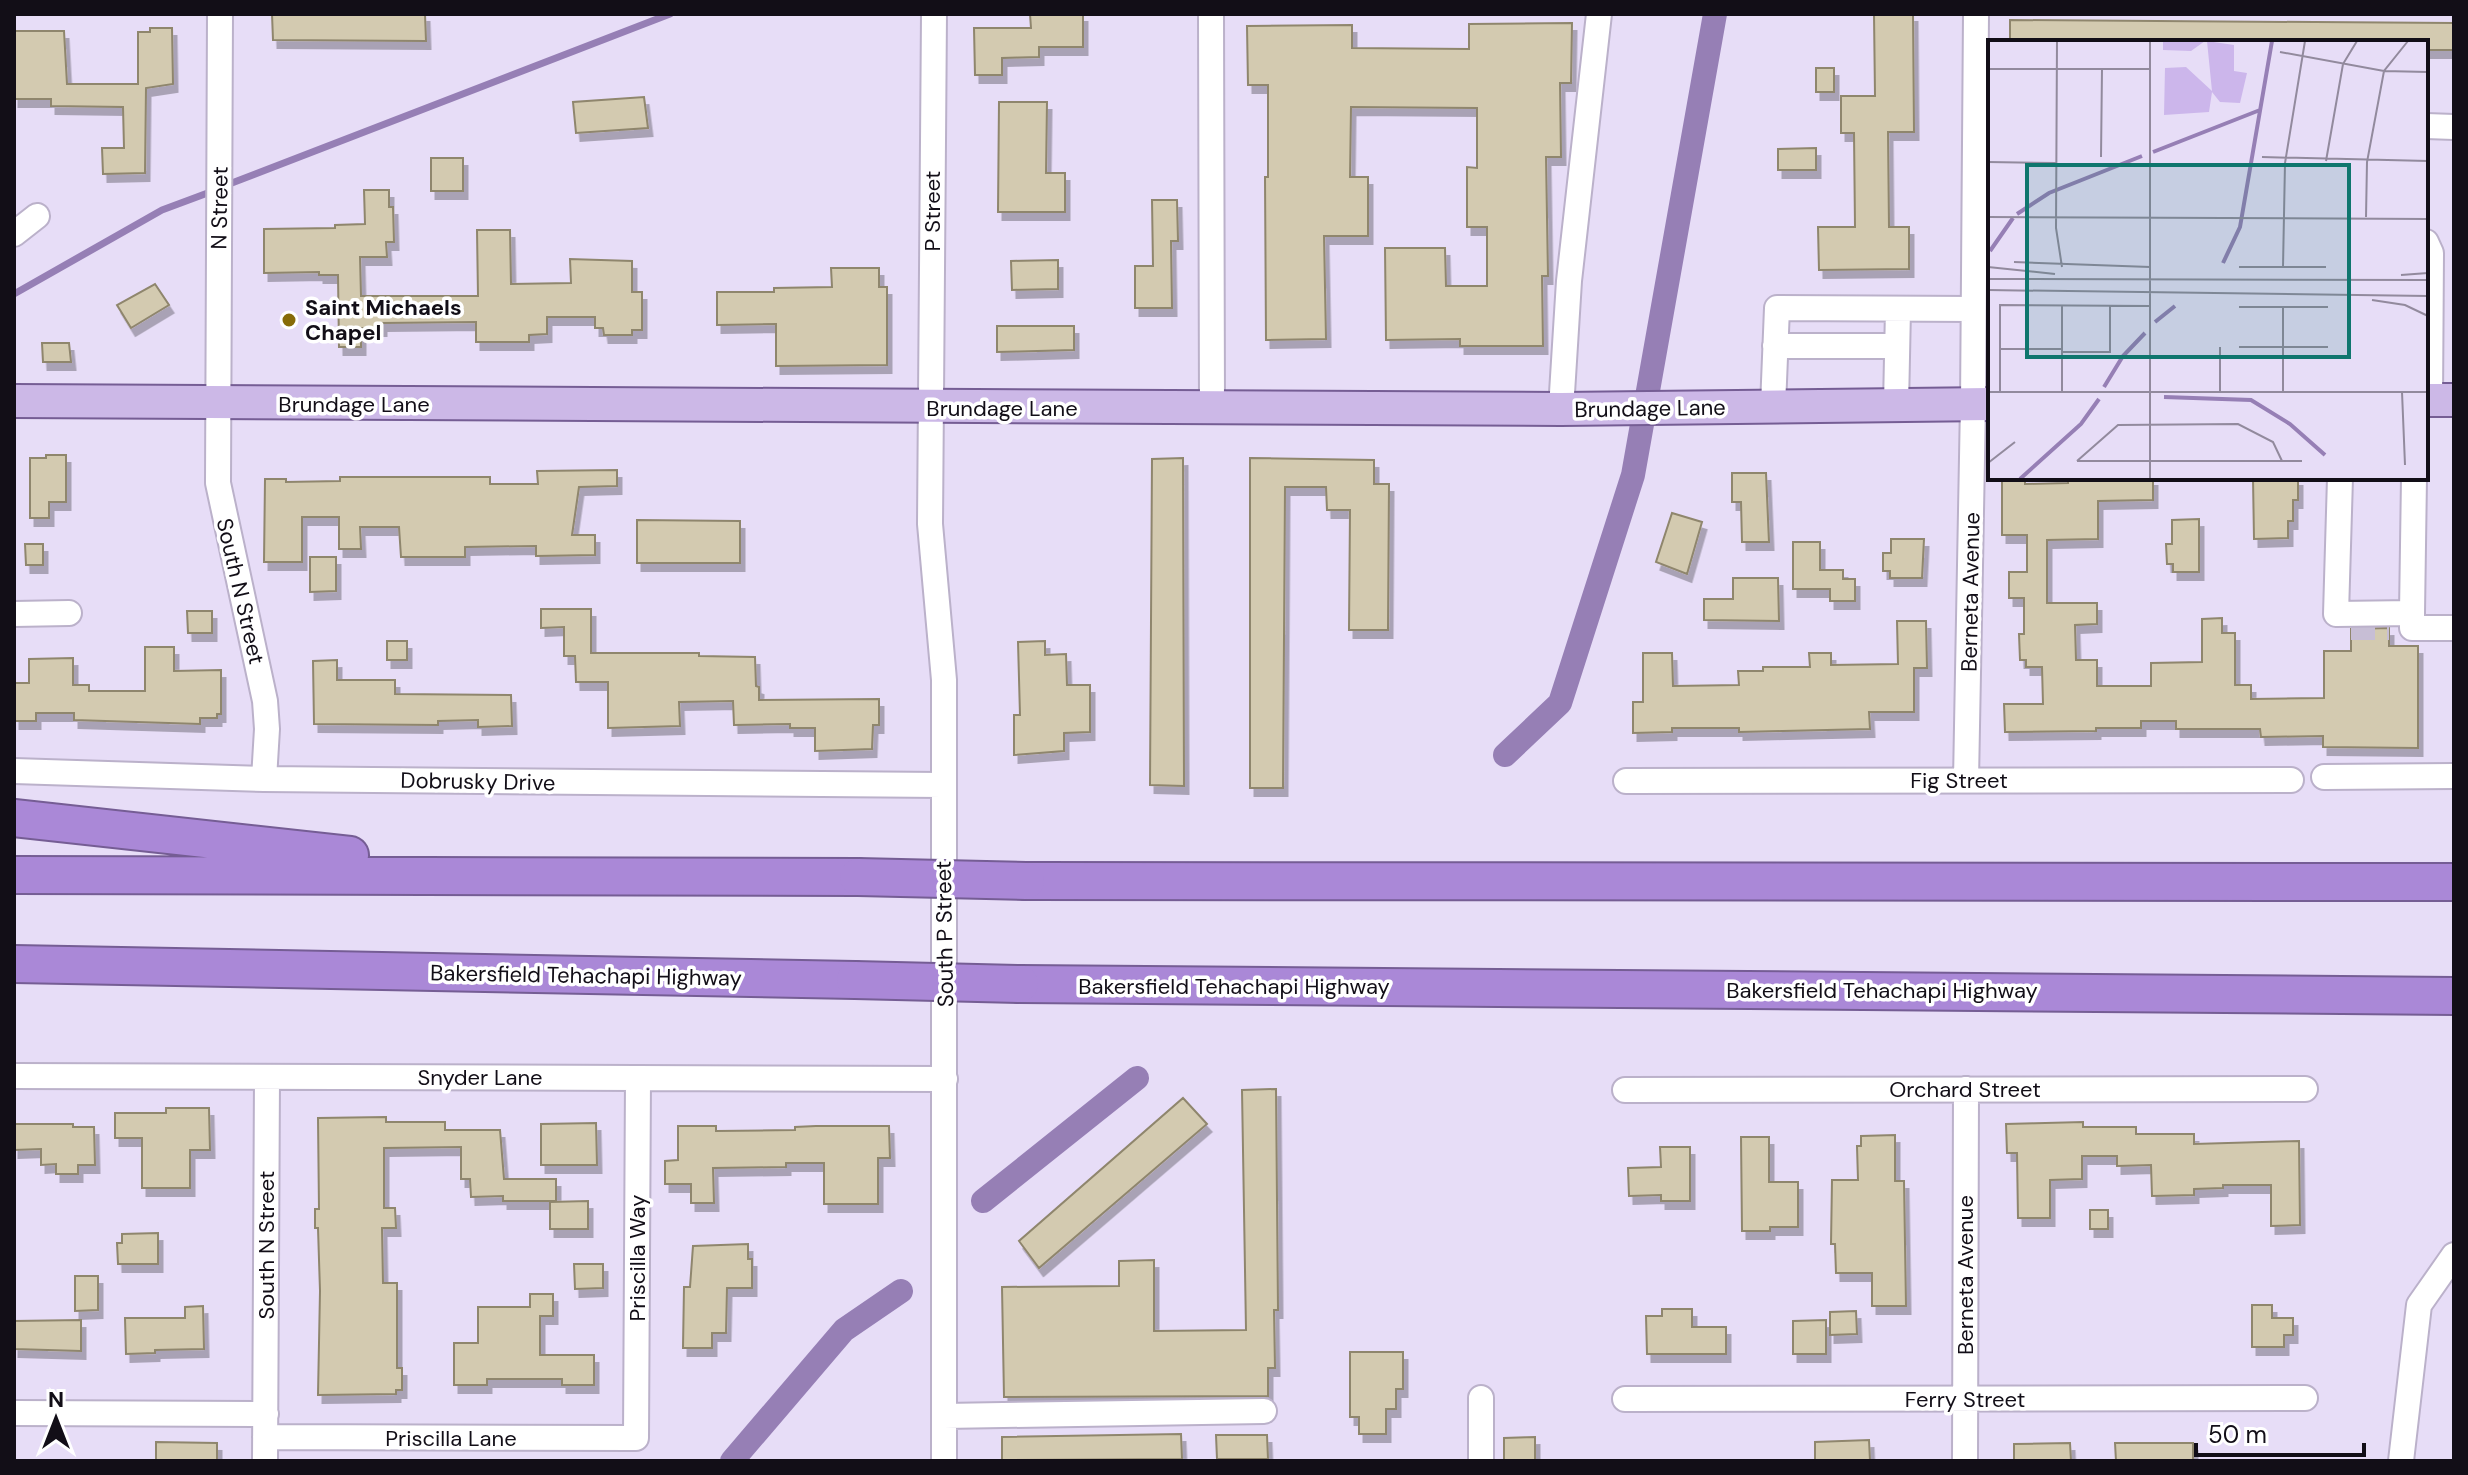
<svg xmlns="http://www.w3.org/2000/svg" width="2468" height="1475" font-family="'DM Sans',sans-serif">
<style>
.lines{fill:none;stroke-linecap:round;stroke-linejoin:round}
.stream{stroke:#967fb5;stroke-width:7}
.canal{stroke:#967fb5;stroke-width:24}
.building{fill:#d3cab0;stroke:#8f866d;stroke-width:2;filter:url(#shadow)}
.minor-tunnel{stroke:#c7bed5;stroke-width:24;stroke-dasharray:24 12;stroke-linecap:butt}
.minor-casing{stroke:#bbb1ca;stroke-width:28}
.major-casing{stroke:#755d94;stroke-width:36}
.highway-casing{stroke:#755d94;stroke-width:40}
.minor{stroke:#fff;stroke-width:24}
.major{stroke:#ccb8e7;stroke-width:32}
.highway{stroke:#aa88d7;stroke-width:36}
.highway-bridge-casing{stroke:#755d94;stroke-width:40;stroke-linecap:butt}
.highway-bridge{stroke:#aa88d7;stroke-width:36}
.poi-dot{fill:#876b08;stroke:#fff;stroke-width:3}
.labels{text-anchor:middle;stroke-width:7;stroke-linejoin:round;paint-order:stroke}
.street-label{font-size:22px;fill:#120e17;stroke:#fff}
.poi-label{font-size:22px;font-weight:bold;fill:#120e17;stroke:#fff;text-anchor:start}
.inset-river{fill:none;stroke:#967fb5;stroke-width:4}
.inset-road{fill:none;stroke:#928a9d;stroke-width:2}
.view{fill:#0f766e;fill-opacity:0.15;stroke:#0f766e;stroke-width:4}
.inset-edge{fill:none;stroke:#120e17;stroke-width:4}
</style>
<defs>
<filter id="shadow"><feDropShadow dx="4.5" dy="8" stdDeviation="0" flood-color="#0004"/></filter>
</defs>
<rect width="100%" height="100%" fill="#e7ddf7"/>
<g class="lines">
<path class="stream" d="M 224,186 L 670,14
M 14,294 L 162,210 L 213,191"/>
<path class="canal" d="M 1505,755 L 1560,703 L 1633,475 L 1715,14
M 983,1201 L 1137,1078
M 732,1461 L 844,1330 L 901,1291"/>
</g>
<path class="building" d="M 272,14 L 425,14 L 426,41 L 273,40 Z
M 1030,14 L 1083,14 L 1083,47 L 1039,47 L 1039,57 L 1002,58 L 1002,75 L 975,75 L 974,28 L 1031,28 Z
M 1874,14 L 1913,14 L 1914,132 L 1888,132 L 1889,227 L 1909,227 L 1909,269 L 1819,270 L 1818,227 L 1855,227 L 1854,133 L 1841,133 L 1841,96 L 1875,96 Z
M 2010,20 L 2454,23 L 2454,50 L 2426,50 L 2426,42 L 2010,42 Z
M 1572,23 L 1571,83 L 1560,83 L 1561,157 L 1546,157 L 1548,276 L 1542,276 L 1543,346 L 1460,346 L 1460,339 L 1386,340 L 1385,248 L 1445,248 L 1446,286 L 1487,286 L 1487,227 L 1467,227 L 1467,167 L 1477,168 L 1477,108 L 1351,107 L 1350,177 L 1368,177 L 1368,236 L 1324,236 L 1326,339 L 1266,340 L 1265,177 L 1268,177 L 1268,85 L 1248,85 L 1247,26 L 1352,25 L 1352,48 L 1469,49 L 1469,24 Z
M 150,28 L 172,28 L 173,84 L 146,88 L 145,173 L 103,174 L 102,148 L 124,148 L 123,107 L 51,106 L 51,99 L 14,99 L 14,31 L 64,31 L 67,84 L 138,84 L 138,32 L 150,32 Z
M 1816,68 L 1834,68 L 1834,92 L 1816,92 Z
M 644,97 L 648,128 L 576,133 L 573,102 Z
M 999,102 L 1047,102 L 1046,173 L 1065,173 L 1065,212 L 998,212 Z
M 1816,148 L 1816,170 L 1778,170 L 1778,149 Z
M 431,158 L 463,158 L 463,191 L 431,191 Z
M 364,190 L 389,190 L 389,207 L 393,207 L 394,242 L 386,242 L 387,257 L 360,257 L 361,296 L 478,296 L 477,230 L 510,230 L 511,284 L 571,283 L 570,259 L 632,261 L 632,292 L 642,292 L 642,330 L 632,330 L 632,335 L 604,335 L 603,328 L 595,328 L 595,317 L 547,317 L 547,334 L 529,335 L 529,342 L 476,342 L 476,322 L 382,323 L 382,328 L 361,328 L 361,347 L 339,347 L 338,275 L 319,275 L 319,272 L 264,273 L 264,229 L 335,228 L 335,225 L 365,224 Z
M 1152,200 L 1177,200 L 1178,241 L 1171,241 L 1172,308 L 1135,308 L 1135,266 L 1153,266 Z
M 1058,260 L 1058,289 L 1012,290 L 1011,261 Z
M 831,268 L 879,268 L 879,287 L 887,287 L 887,365 L 776,366 L 776,324 L 717,325 L 717,292 L 774,292 L 774,288 L 832,287 Z
M 155,284 L 169,305 L 131,328 L 117,305 Z
M 997,326 L 1074,326 L 1074,350 L 997,352 Z
M 42,343 L 69,343 L 71,362 L 43,362 Z
M 46,455 L 66,455 L 66,502 L 49,502 L 49,518 L 30,518 L 30,458 L 46,458 Z
M 1183,458 L 1184,786 L 1150,785 L 1152,459 Z
M 1250,458 L 1374,460 L 1374,484 L 1389,484 L 1388,630 L 1349,630 L 1350,510 L 1327,510 L 1326,487 L 1285,487 L 1283,788 L 1250,788 Z
M 617,470 L 617,486 L 579,487 L 572,535 L 595,535 L 595,555 L 536,556 L 536,546 L 465,547 L 465,557 L 401,557 L 399,527 L 360,527 L 361,549 L 339,549 L 339,517 L 302,517 L 302,562 L 264,562 L 265,479 L 286,479 L 286,482 L 340,481 L 340,477 L 490,477 L 490,484 L 538,484 L 537,471 Z
M 1732,473 L 1766,473 L 1769,542 L 1742,542 L 1741,502 L 1732,502 Z
M 2002,478 L 2025,478 L 2025,484 L 2068,483 L 2068,478 L 2153,478 L 2153,500 L 2098,501 L 2098,539 L 2047,540 L 2047,603 L 2097,603 L 2097,624 L 2075,625 L 2076,660 L 2097,660 L 2097,686 L 2151,686 L 2151,663 L 2202,662 L 2202,619 L 2222,618 L 2222,633 L 2235,633 L 2235,685 L 2251,685 L 2251,699 L 2324,698 L 2324,651 L 2351,651 L 2351,629 L 2389,628 L 2389,646 L 2418,646 L 2418,748 L 2323,747 L 2323,736 L 2261,737 L 2260,729 L 2176,729 L 2176,721 L 2141,721 L 2141,728 L 2096,728 L 2096,731 L 2005,732 L 2004,704 L 2043,704 L 2042,667 L 2026,667 L 2026,660 L 2020,660 L 2019,634 L 2024,634 L 2024,598 L 2009,598 L 2009,572 L 2027,572 L 2027,535 L 2002,535 Z
M 2253,478 L 2298,478 L 2298,500 L 2293,500 L 2293,521 L 2288,521 L 2288,538 L 2254,539 Z
M 1672,513 L 1702,522 L 1687,574 L 1656,562 Z
M 2199,519 L 2199,572 L 2173,572 L 2173,564 L 2167,564 L 2166,544 L 2172,544 L 2172,520 Z
M 637,520 L 740,521 L 740,563 L 637,563 Z
M 1891,539 L 1924,539 L 1922,578 L 1890,578 L 1890,571 L 1883,571 L 1883,553 L 1891,553 Z
M 1793,542 L 1820,542 L 1820,570 L 1843,570 L 1843,579 L 1855,579 L 1855,601 L 1830,601 L 1830,589 L 1793,589 Z
M 25,544 L 43,544 L 43,565 L 26,565 Z
M 310,557 L 336,557 L 336,591 L 310,592 Z
M 1733,578 L 1778,578 L 1779,621 L 1704,620 L 1704,599 L 1733,599 Z
M 541,609 L 591,609 L 591,653 L 699,653 L 699,656 L 755,657 L 756,686 L 759,687 L 759,700 L 879,699 L 879,725 L 873,725 L 872,749 L 815,751 L 815,728 L 790,728 L 790,724 L 734,725 L 733,701 L 679,702 L 680,726 L 608,728 L 608,682 L 576,682 L 575,656 L 564,656 L 564,627 L 541,628 Z
M 187,611 L 212,611 L 212,633 L 188,633 Z
M 1897,621 L 1926,621 L 1927,668 L 1914,668 L 1914,712 L 1869,712 L 1870,729 L 1739,732 L 1739,728 L 1672,728 L 1672,732 L 1633,733 L 1633,702 L 1643,702 L 1643,653 L 1672,653 L 1673,686 L 1739,685 L 1738,671 L 1763,671 L 1763,667 L 1810,667 L 1809,653 L 1831,653 L 1831,665 L 1898,664 Z
M 387,641 L 407,641 L 407,660 L 387,660 Z
M 1045,641 L 1045,655 L 1066,654 L 1067,685 L 1090,685 L 1090,732 L 1064,733 L 1064,751 L 1014,755 L 1014,715 L 1020,715 L 1018,642 Z
M 145,647 L 174,647 L 174,671 L 221,670 L 221,714 L 217,714 L 217,718 L 200,718 L 200,724 L 74,720 L 74,713 L 36,713 L 36,721 L 15,721 L 15,683 L 29,683 L 29,659 L 73,658 L 73,685 L 89,685 L 89,691 L 145,691 Z
M 337,660 L 337,680 L 395,680 L 395,694 L 511,695 L 512,726 L 478,727 L 478,720 L 438,721 L 438,725 L 314,724 L 313,661 Z
M 1276,1089 L 1278,1310 L 1274,1310 L 1275,1368 L 1268,1368 L 1268,1396 L 1004,1397 L 1002,1287 L 1119,1286 L 1119,1261 L 1154,1260 L 1154,1331 L 1246,1330 L 1242,1090 Z
M 1183,1098 L 1207,1124 L 1039,1268 L 1019,1241 Z
M 166,1108 L 209,1108 L 210,1150 L 190,1150 L 190,1188 L 142,1188 L 142,1138 L 115,1138 L 115,1113 L 166,1113 Z
M 386,1117 L 386,1122 L 445,1122 L 445,1130 L 500,1130 L 504,1179 L 556,1179 L 556,1201 L 503,1201 L 503,1196 L 471,1197 L 470,1179 L 461,1179 L 461,1147 L 384,1148 L 384,1208 L 395,1208 L 396,1228 L 382,1228 L 383,1283 L 397,1283 L 397,1368 L 402,1368 L 402,1390 L 396,1390 L 396,1394 L 318,1395 L 320,1291 L 318,1228 L 315,1228 L 315,1209 L 319,1209 L 318,1118 Z
M 2083,1122 L 2083,1127 L 2136,1127 L 2136,1134 L 2194,1134 L 2194,1144 L 2299,1141 L 2300,1225 L 2271,1226 L 2271,1185 L 2223,1185 L 2223,1188 L 2194,1189 L 2194,1195 L 2152,1196 L 2151,1165 L 2117,1166 L 2117,1156 L 2082,1156 L 2082,1179 L 2050,1180 L 2050,1218 L 2018,1218 L 2017,1153 L 2007,1153 L 2006,1124 Z
M 596,1123 L 597,1165 L 541,1165 L 541,1124 Z
M 14,1124 L 73,1124 L 73,1127 L 94,1127 L 95,1165 L 78,1165 L 78,1174 L 56,1174 L 56,1164 L 41,1165 L 41,1149 L 14,1150 Z
M 678,1126 L 716,1126 L 716,1131 L 795,1130 L 795,1127 L 816,1126 L 889,1126 L 890,1158 L 878,1158 L 878,1204 L 824,1204 L 824,1163 L 786,1163 L 786,1167 L 713,1168 L 714,1203 L 691,1203 L 691,1184 L 665,1184 L 665,1161 L 678,1160 Z
M 1895,1135 L 1895,1181 L 1904,1181 L 1906,1306 L 1872,1306 L 1872,1273 L 1836,1273 L 1835,1244 L 1831,1244 L 1832,1180 L 1858,1180 L 1857,1146 L 1861,1146 L 1861,1136 Z
M 1741,1137 L 1769,1137 L 1769,1182 L 1798,1182 L 1798,1227 L 1770,1227 L 1770,1231 L 1742,1231 Z
M 1660,1147 L 1690,1147 L 1690,1201 L 1661,1201 L 1661,1195 L 1629,1196 L 1628,1168 L 1661,1167 Z
M 588,1201 L 588,1229 L 550,1229 L 550,1202 Z
M 2090,1210 L 2108,1210 L 2108,1229 L 2090,1229 Z
M 158,1233 L 158,1264 L 118,1264 L 117,1243 L 122,1243 L 122,1234 Z
M 748,1244 L 748,1259 L 752,1259 L 752,1288 L 727,1288 L 726,1333 L 712,1333 L 712,1348 L 683,1348 L 684,1287 L 690,1287 L 693,1246 Z
M 574,1264 L 603,1264 L 603,1288 L 575,1289 Z
M 75,1276 L 98,1276 L 98,1310 L 75,1311 Z
M 530,1294 L 553,1294 L 553,1316 L 540,1316 L 540,1355 L 594,1355 L 594,1385 L 562,1385 L 562,1379 L 487,1379 L 487,1385 L 454,1385 L 454,1343 L 478,1343 L 478,1307 L 530,1307 Z
M 2252,1305 L 2272,1305 L 2272,1318 L 2293,1318 L 2293,1335 L 2284,1335 L 2284,1347 L 2252,1347 Z
M 203,1306 L 204,1349 L 155,1350 L 155,1353 L 126,1354 L 125,1318 L 185,1318 L 185,1307 Z
M 1662,1309 L 1692,1309 L 1692,1327 L 1726,1327 L 1726,1354 L 1647,1354 L 1646,1316 L 1662,1316 Z
M 1856,1311 L 1857,1334 L 1830,1335 L 1830,1312 Z
M 81,1320 L 81,1351 L 14,1349 L 14,1321 Z
M 1826,1320 L 1826,1354 L 1793,1354 L 1793,1321 Z
M 1350,1352 L 1403,1352 L 1403,1389 L 1396,1389 L 1396,1409 L 1386,1409 L 1386,1434 L 1359,1434 L 1359,1417 L 1350,1417 Z
M 1181,1434 L 1182,1459 L 1002,1460 L 1002,1437 Z
M 1216,1435 L 1267,1435 L 1268,1459 L 1217,1459 Z
M 1535,1437 L 1535,1461 L 1504,1461 L 1504,1438 Z
M 1869,1440 L 1870,1461 L 1815,1461 L 1815,1442 Z
M 156,1442 L 217,1443 L 217,1461 L 156,1461 Z
M 2070,1443 L 2071,1461 L 2014,1461 L 2014,1444 Z
M 2115,1443 L 2193,1443 L 2193,1461 L 2116,1461 Z"/>
<g class="lines">
<path class="minor-tunnel" d="M 2351,628 L 2389,628"/>
<g class="minor-casing">
<path id="minor" d="M 220,14 L 218,483 L 265,701 L 267,729 L 264,779
M 934,14 L 930,524 L 944,680 L 944,1461
M 1211,14 L 1212,408
M 2426,126 L 2454,127
M 14,234 L 37,216
M 2426,242 L 2431,253 L 2430,400
M 1775,346 L 1897,346
M 1896,405 L 1898,309
M 1773,406 L 1777,308 L 1973,309
M 1561,409 L 1569,281 L 1599,14
M 2340,478 L 2336,614 L 2412,613 L 2414,478
M 2412,613 L 2412,628 L 2454,628
M 14,614 L 69,613
M 14,771 L 264,779 L 942,785
M 2324,777 L 2454,776
M 1966,780 L 1973,404 L 1976,14
M 1626,781 L 2291,780
M 14,1076 L 945,1079
M 1625,1090 L 2305,1089
M 1625,1399 L 2305,1398
M 14,1413 L 266,1414
M 944,1416 L 1264,1411
M 265,1437 L 636,1438 L 638,1078
M 265,1461 L 267,1077
M 1481,1461 L 1481,1398
M 1965,1461 L 1966,1089
M 2401,1461 L 2419,1305 L 2454,1255"/>
</g>
<g class="major-casing">
<path id="major" d="M 2426,400 L 2454,400
M 14,401 L 1561,409 L 1990,404"/>
</g>
<g class="highway-casing">
<path id="highway" d="M 14,818 L 350,855
M 14,875 L 858,877
M 1026,881 L 2454,882
M 14,964 L 855,980
M 1020,984 L 2454,996"/>
</g>
<use href="#minor" class="minor"/>
<use href="#major" class="major"/>
<use href="#highway" class="highway"/>
<g class="highway-bridge-casing">
<path id="highway-bridge" d="M 858,877 L 1026,881
M 855,980 L 1020,984"/>
</g>
<use href="#highway-bridge" class="highway-bridge"/>
</g>
<circle class="poi-dot" cx="289" cy="320" r="8"/>
<g class="labels">
<g class="street-label">
<text transform="translate(219 208) rotate(-89)" y="8">N Street</text>
<text transform="translate(932 211) rotate(-90)" y="8">P Street</text>
<text x="354" y="412">Brundage Lane</text>
<text x="1002" y="416">Brundage Lane</text>
<text transform="translate(1650 408) rotate(-1)" y="8">Brundage Lane</text>
<text transform="translate(241 591) rotate(77)" y="8">South N Street</text>
<text transform="translate(1970 592) rotate(-89)" y="8">Berneta Avenue</text>
<text x="1959" y="788">Fig Street</text>
<text transform="translate(478 781) rotate(1)" y="8">Dobrusky Drive</text>
<text transform="translate(944 934) rotate(-91)" y="8">South P Street</text>
<text transform="translate(586 975) rotate(1)" y="8">Bakersfield Tehachapi Highway</text>
<text x="1234" y="994">Bakersfield Tehachapi Highway</text>
<text x="1882" y="998">Bakersfield Tehachapi Highway</text>
<text x="480" y="1085">Snyder Lane</text>
<text x="1965" y="1097">Orchard Street</text>
<text transform="translate(266 1245) rotate(-90)" y="8">South N Street</text>
<text transform="translate(637 1258) rotate(-90)" y="8">Priscilla Way</text>
<text transform="translate(1965 1275) rotate(-90)" y="8">Berneta Avenue</text>
<text x="1965" y="1407">Ferry Street</text>
<text x="451" y="1446">Priscilla Lane</text>
</g>
<g class="poi-label">
<text x="305" y="315">Saint Michaels<tspan x="305" dy="25">Chapel</tspan></text>
</g>
</g>
<g transform="translate(1988 40)">
<rect width="440" height="440" fill="#e7ddf7"/>
<path d="M 175,1 L 217,1 L 203,11 L 175,10 ZM 219,1 L 246,5 L 246,31 L 259,33 L 252,63 L 232,62 L 224,52 L 221,72 L 176,75 L 177,28 L 198,27 L 224,51 Z" fill="#ccb6eb"/>
<path class="inset-river" d="M 165,112 L 272,70M 29,174 L 61,153 L 154,116M 2,211 L 25,178M 235,223 L 252,187 L 284,1M 167,282 L 187,266M 116,347 L 135,316 L 157,293M 176,357 L 263,360 L 302,384 L 337,415M 32,439 L 93,384 L 111,359"/>
<path class="inset-road" d="M 69,1 L 68,188 L 74,227M 162,1 L 162,439M 292,12 L 396,31 L 440,32M 0,29 L 162,29M 113,117 L 114,29M 274,117 L 440,121M 338,121 L 355,24 L 369,1M 0,122 L 68,123M 0,177 L 440,179M 378,177 L 379,122 L 396,31 L 420,1M 439,178 L 440,1M 26,222 L 162,227M 0,227 L 67,234M 251,227 L 338,227M 295,227 L 297,123 L 317,1M 413,235 L 440,233M 0,239 L 440,240M 0,250 L 440,256M 384,260 L 417,265 L 440,276M 251,267 L 340,267M 251,307 L 340,307M 12,309 L 74,309M 74,312 L 122,312 L 122,266M 74,351 L 74,265M 0,352 L 440,352M 12,352 L 12,265 L 162,266M 232,352 L 232,307M 295,352 L 295,267M 414,352 L 417,425M 89,421 L 130,385 L 250,384 L 285,402 L 294,421M 89,421 L 314,421M 0,423 L 27,402"/>
<path class="view" d="M 39,125 L 361,125 L 361,317 L 39,317 Z"/>
<rect width="440" height="440" class="inset-edge"/>
</g>
<rect width="2468" height="1475" fill="none" stroke="#120e17" stroke-width="32"/>
<g transform="translate(56 1419)" stroke="#ffffff" stroke-width="6" paint-order="stroke">
<path d="M0-6L14 30L0 20L-14 30Z" fill="#120e17"/>
<text y="-12" font-size="22" font-weight="bold" text-anchor="middle" fill="#120e17">N</text>
</g>
<path d="M2196 1443v12h168v-12" fill="none" stroke="#120e17" stroke-width="4"/>
<text x="2208" y="1443" font-size="24" fill="#120e17" stroke="#ffffff" stroke-width="6" paint-order="stroke">50 m</text>
</svg>
